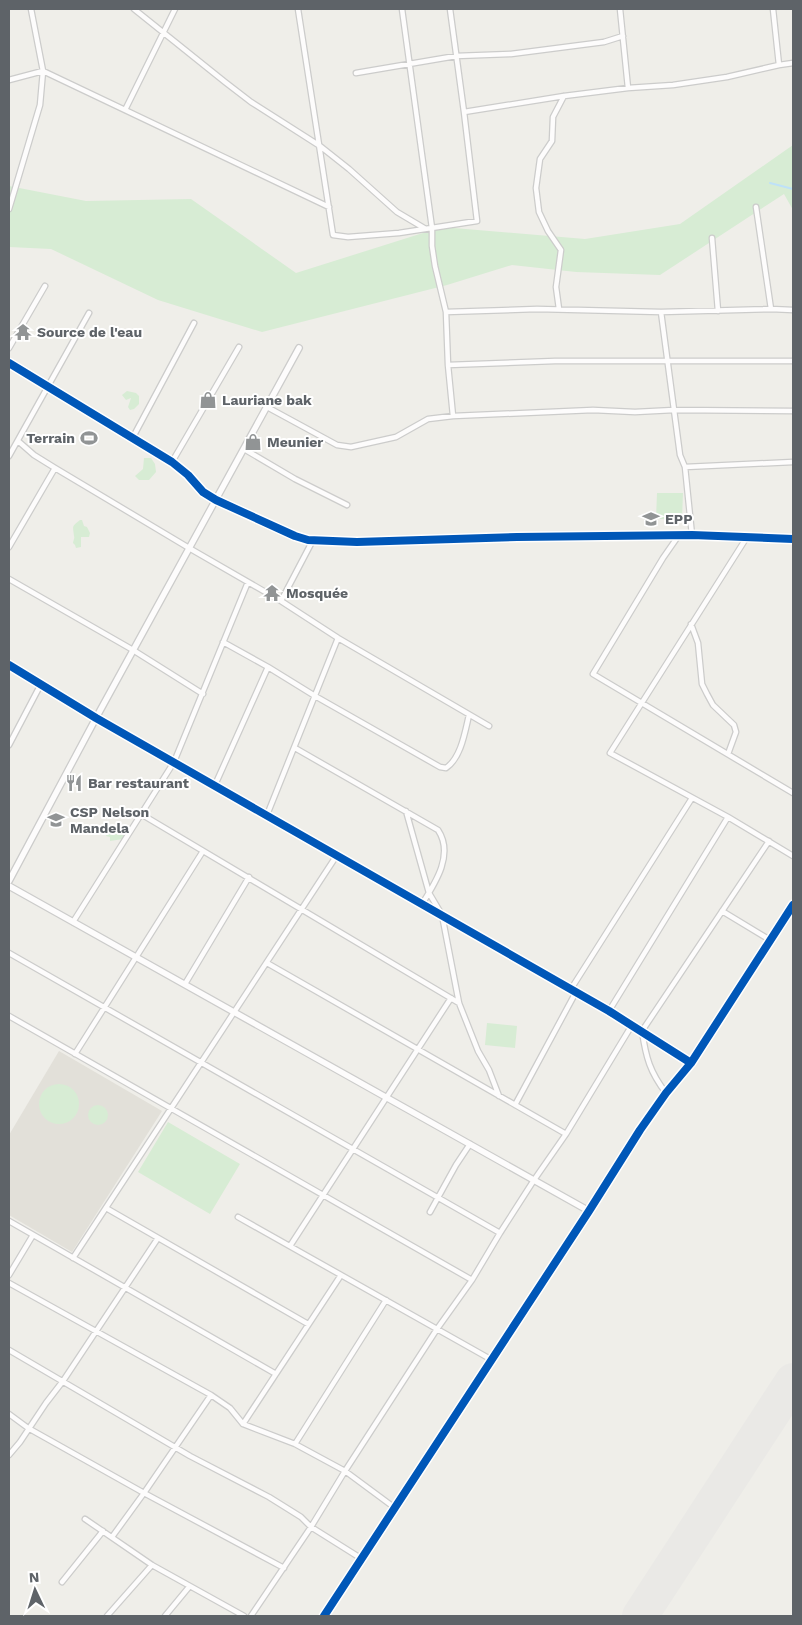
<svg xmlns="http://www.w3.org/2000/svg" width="802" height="1625" font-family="'Work Sans',sans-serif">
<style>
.education{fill:#e2e0d9}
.green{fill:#d7ecd4}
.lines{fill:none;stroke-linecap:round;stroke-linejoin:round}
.stream{stroke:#bee1f8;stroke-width:2}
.runway{stroke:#eae9e6;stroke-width:36}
.minor-casing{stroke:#cccccb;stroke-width:7}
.tertiary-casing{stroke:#cccccb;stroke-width:8}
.minor{stroke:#fdfcfc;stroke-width:4.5}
.tertiary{stroke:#fdfcfc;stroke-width:5.5}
.cycleway-casing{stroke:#fff;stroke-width:11}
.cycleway{stroke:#0057b8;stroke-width:8}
.labels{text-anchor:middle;stroke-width:4;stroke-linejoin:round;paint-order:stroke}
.poi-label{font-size:14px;font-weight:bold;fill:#5e6368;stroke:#fff;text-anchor:start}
</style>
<rect width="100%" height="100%" fill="#efeee9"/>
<path class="education" d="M 59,1051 L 162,1111 L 72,1252 L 9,1215 L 9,1135 Z"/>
<path class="green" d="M 793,145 L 793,210 L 784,194 L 660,275 L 576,272 L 512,265 L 447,285 L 262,332 L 158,300 L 51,249 L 9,247 L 9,186 L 86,201 L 191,199 L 296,273 L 442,227 L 585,239 L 680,224 Z
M 127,391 L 136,393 L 139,396 L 139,404 L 134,409 L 130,410 L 128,407 L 131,398 L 126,400 L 122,395 Z
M 144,458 L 151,458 L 155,464 L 156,472 L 149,480 L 139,480 L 135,476 L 143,469 Z
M 657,493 L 683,493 L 682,519 L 656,519 Z
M 80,520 L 82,520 L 84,526 L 87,527 L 90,533 L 89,537 L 81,537 L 81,547 L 76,548 L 75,545 L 73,543 C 73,541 75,538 74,536 C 73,526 71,527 80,520 Z
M 111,829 L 120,829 L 127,834 L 123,839 L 110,841 L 110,837 L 106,836 L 108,831 Z
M 487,1023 L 517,1026 L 515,1048 L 485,1045 Z
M39 1104a20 20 0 1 1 40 0a20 20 0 1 1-40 0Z
M88 1115a10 10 0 1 1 20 0a10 10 0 1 1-20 0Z
M 168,1122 L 240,1164 L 210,1214 L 138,1172 Z"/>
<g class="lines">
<path class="stream" d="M 770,183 L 793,189"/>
<path class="runway" d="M 640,1616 L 793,1381"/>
<g class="minor-casing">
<path id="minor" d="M 134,9 L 225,82 L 251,102 L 320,146 L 349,169 L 397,212 L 424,228
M 298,9 L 333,235 L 348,237 L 399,233 L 477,221 L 464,112 L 450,9
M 402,9 L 432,228 L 432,246 L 435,266 L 446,312 L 448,365 L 453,416
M 620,9 L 628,88
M 779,65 L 793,63
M 356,73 L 456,56 L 511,54 L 604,42 L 623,36
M 9,80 L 43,71 L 329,207
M 125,110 L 175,9
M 464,112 L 564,96 L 628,88 L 673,85 L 727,77 L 779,65 L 773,9
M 756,207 L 771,309
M 9,209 L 40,105 L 43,71 L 31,9
M 712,238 L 718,311
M 559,309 L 556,287 L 561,250 L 548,231 L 539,212 L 536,188 L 540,159 L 552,141 L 553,117 L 564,96
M 446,312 L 537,309 L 661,312 L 771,309 L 793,310
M 661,312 L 680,455 L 685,467 L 692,535
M 9,348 L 45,286
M 9,363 L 172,462 L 188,475 L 203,492 L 216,500 L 295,536 L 308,540 L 357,542 L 517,537 L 692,535 L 793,539
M 448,365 L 555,361 L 793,361
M 267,407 L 337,445 L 351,447 L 396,437 L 428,419 L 453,416 L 593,410 L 635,412 L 674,410 L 793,411
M 132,439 L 194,323
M 18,441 L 34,455 L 55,468 L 189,548 L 281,601 L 338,638 L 489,726
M 244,449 L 295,479 L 347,505
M 9,456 L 89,313
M 172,462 L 239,347
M 685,467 L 793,462
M 679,535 L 663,558 L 593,674 L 793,793
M 747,537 L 610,753 L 728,817 L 793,856
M 9,547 L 55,468
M 9,579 L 133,650 L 203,694
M 281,601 L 313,540
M 691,624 L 698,643 L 702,684 L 707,694 L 713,705 L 734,725 L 736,732 L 728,754
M 223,642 L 268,667 L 315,696 L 440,767 L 446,768 C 461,758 465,732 469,715
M 9,745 L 41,684
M 295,748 L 438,830 C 454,854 436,882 422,904
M 215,785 L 268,667
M 406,811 L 429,893 L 442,915 L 459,1003 L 478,1051 L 489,1070 L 499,1096
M 141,814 L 459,1003
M 267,815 L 338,638
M 722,911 L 770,940
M 73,922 L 174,762 L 248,582
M 486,940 L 609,1011 L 691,1063
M 9,953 L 500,1233
M 267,963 L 566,1134
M 185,984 L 249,877
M 571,989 L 692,798
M 609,1011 L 728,817
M 9,1016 L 472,1280
M 75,1054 L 203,851
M 666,1093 C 650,1072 646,1058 642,1031 L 769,841
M 515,1105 L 576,992
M 106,1208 L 308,1324
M 430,1212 L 456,1165 L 470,1144
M 238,1217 L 492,1360
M 9,1221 L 276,1374
M 290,1246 L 451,998
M 73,1258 L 337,855
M 9,1275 L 33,1235
M 9,1283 L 211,1395 L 230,1408 L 243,1424 L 295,1444 L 345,1471 L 395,1508
M 9,1350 L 190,1456 L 269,1497 L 301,1517 L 311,1527 L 362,1559
M 9,1414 L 28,1428 L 144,1493 L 284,1568
M 243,1424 L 341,1275
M 295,1444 L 386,1300
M 9,1455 L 20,1442 L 46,1403 L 63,1381 L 158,1238
M 85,1519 L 152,1565 L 244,1616
M 112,1537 L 144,1493 L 211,1395
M 62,1582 L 103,1531
M 107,1616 L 152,1565
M 165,1616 L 189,1587
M 251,1616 L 311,1527 L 345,1471 L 437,1329 L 472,1280 L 500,1233 L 534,1180 L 566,1134 L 632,1025
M 324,1616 L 589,1211 L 640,1130 L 666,1093 L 691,1063 L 793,905"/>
</g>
<g class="tertiary-casing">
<path id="tertiary" d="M 9,665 L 96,718 L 486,940
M 9,881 L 96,718 L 299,348
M 9,886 L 589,1211"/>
</g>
<use href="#minor" class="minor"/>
<use href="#tertiary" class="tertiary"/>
<g class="cycleway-casing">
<path id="cycleway" d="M 9,363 L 172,462 L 188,475 L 203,492 L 216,500 L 295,536 L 308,540 L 357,542 L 517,537 L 692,535 L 793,539
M 9,665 L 96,718 L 609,1011 L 691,1063
M 324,1616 L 589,1211 L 640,1130 L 666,1093 L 691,1063 L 793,905"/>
</g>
<use href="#cycleway" class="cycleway"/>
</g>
<defs>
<g id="temple-bare" transform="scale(1.35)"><path d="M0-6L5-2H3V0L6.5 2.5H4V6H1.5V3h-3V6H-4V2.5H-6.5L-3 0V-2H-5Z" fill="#919495" stroke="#fff" stroke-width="2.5" paint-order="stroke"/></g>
<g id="shop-bare" transform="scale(1.35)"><path d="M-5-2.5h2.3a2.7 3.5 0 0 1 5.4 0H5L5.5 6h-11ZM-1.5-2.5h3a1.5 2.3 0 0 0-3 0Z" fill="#919495" stroke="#fff" stroke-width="2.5" paint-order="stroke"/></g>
<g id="stadium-bare" transform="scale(1.35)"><path d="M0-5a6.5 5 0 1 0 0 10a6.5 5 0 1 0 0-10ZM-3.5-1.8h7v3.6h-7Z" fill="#919495" stroke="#fff" stroke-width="2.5" paint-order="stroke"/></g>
<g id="school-bare" transform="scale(1.35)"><path d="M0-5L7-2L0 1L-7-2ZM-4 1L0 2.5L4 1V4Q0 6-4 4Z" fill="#919495" stroke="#fff" stroke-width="2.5" paint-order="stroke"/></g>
<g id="restaurant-bare" transform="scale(1.35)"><path d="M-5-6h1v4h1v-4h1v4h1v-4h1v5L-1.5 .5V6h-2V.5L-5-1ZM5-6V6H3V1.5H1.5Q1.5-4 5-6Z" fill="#919495" stroke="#fff" stroke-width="2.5" paint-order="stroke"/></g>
</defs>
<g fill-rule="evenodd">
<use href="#temple-bare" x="23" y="332"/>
<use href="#shop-bare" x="208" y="400"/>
<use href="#stadium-bare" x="89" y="438"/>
<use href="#shop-bare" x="253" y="442"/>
<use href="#school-bare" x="651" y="519"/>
<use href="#temple-bare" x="272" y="593"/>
<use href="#restaurant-bare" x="74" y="783"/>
<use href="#school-bare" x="56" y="820"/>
</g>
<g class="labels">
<g class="poi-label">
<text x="37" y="337">Source de l'eau</text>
<text x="222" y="405">Lauriane bak</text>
<text x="75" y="443" text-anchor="end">Terrain</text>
<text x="267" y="447">Meunier</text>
<text x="665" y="524">EPP</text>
<text x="286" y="598">Mosquée</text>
<text x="88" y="788">Bar restaurant</text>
<text x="70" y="817">CSP Nelson<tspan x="70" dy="16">Mandela</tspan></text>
</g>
</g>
<rect width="802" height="1625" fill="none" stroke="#5e6368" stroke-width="20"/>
<g transform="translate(35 1590) rotate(356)" stroke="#ffffff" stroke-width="4" paint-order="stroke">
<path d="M0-4L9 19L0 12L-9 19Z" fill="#5e6368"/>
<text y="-8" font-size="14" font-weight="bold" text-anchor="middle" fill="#5e6368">N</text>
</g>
</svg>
